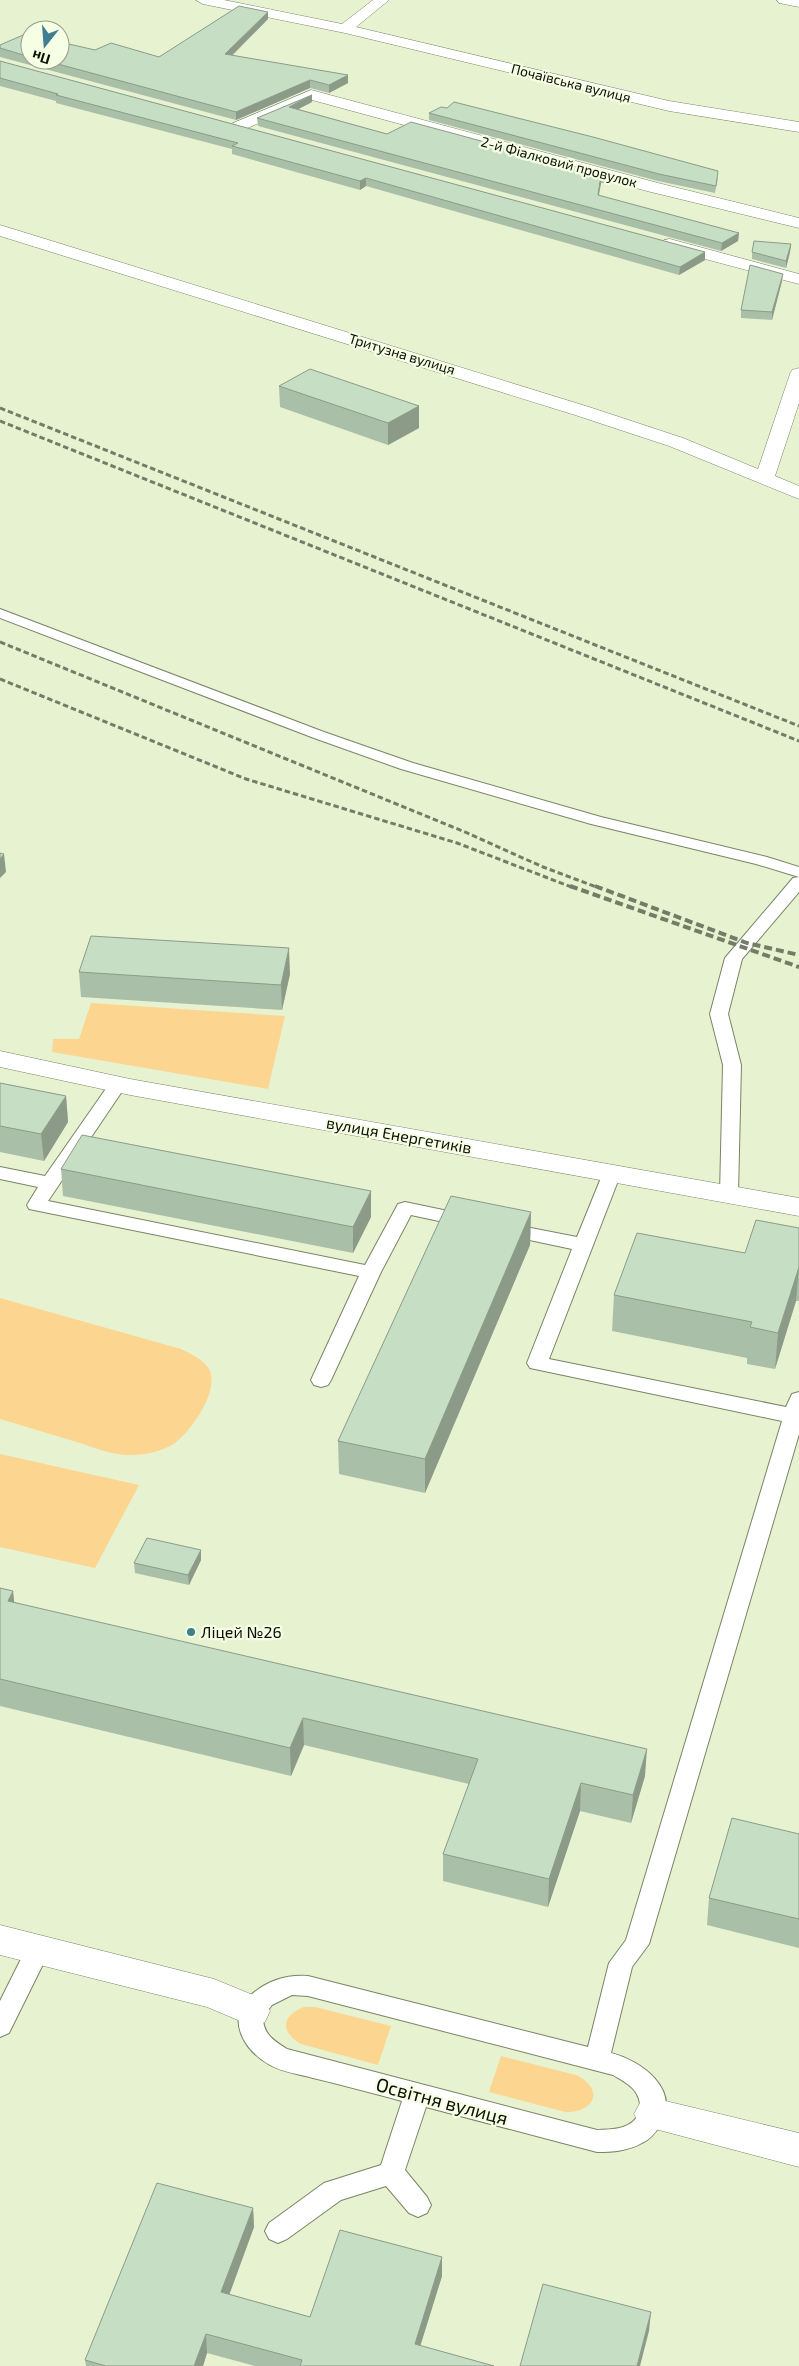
<svg xmlns="http://www.w3.org/2000/svg" width="799" height="2366" font-family="'Exo 2',sans-serif">
<style>
.green{fill:#fcd690}
.lines{fill:none;stroke-linecap:round;stroke-linejoin:round}
.service-casing{stroke:#7a8466;stroke-width:2}
.minor-casing{stroke:#7a8466;stroke-width:1}
.tertiary-casing{stroke:#7a8466;stroke-width:1}
.service{fill:#fff;fill-rule:evenodd}
.minor{fill:#fff;fill-rule:evenodd}
.tertiary{fill:#fff;fill-rule:evenodd}
.rail-far1{stroke:#747b66;stroke-width:3;stroke-dasharray:5.5 3;stroke-linecap:butt}
.rail{stroke:#747b66;stroke-width:4;stroke-dasharray:8 4;stroke-linecap:butt}
.wall{fill:#aabfa8}
.shaded-wall{fill:#8b9b88}
.building{fill:#c6dec3;stroke:#8b9b88}
.poi-dot{fill:#3e7f92;stroke:#f6fee4;stroke-width:2}
.labels{text-anchor:middle;stroke-width:4.5;stroke-linejoin:round;paint-order:stroke}
.far-street-label{font-size:14px;fill:#0c0f05;stroke:#f6fee4}
.street-label{font-size:16px;fill:#0c0f05;stroke:#f6fee4}
.poi-label{font-size:16px;fill:#0c0f05;stroke:#f6fee4;text-anchor:start}
.near-street-label{font-size:19px;fill:#0c0f05;stroke:#f6fee4}
</style>
<rect width="100%" height="100%" fill="#e7f2d1"/>
<path class="green" d="M 91,1003 L 285,1016 L 268,1089 L 52,1052 L 53,1039 L 79,1039 Z
M 0,1298 L 181,1349 C 191,1354 205,1360 210,1371 C 218,1393 192,1430 175,1443 C 163,1451 146,1455 132,1455 C 114,1456 96,1448 80,1443 C 53,1435 27,1427 0,1419 Z
M 0,1454 L 139,1485 L 95,1568 L 0,1547 Z
M 304,2007 L 315,2007 L 391,2026 L 378,2065 L 301,2044 C 280,2032 281,2016 304,2007 Z
M 501,2056 L 576,2075 C 605,2089 595,2113 565,2112 L 489,2092 Z"/>
<g class="lines">
<g class="service-casing">
<path id="service" d="M 0,609 L 324,732 L 413,763 L 601,817 L 767,857 L 799,867 L 799,877 L 756,864 L 591,824 L 401,769 L 314,738 L 0,618 Z
M 799,877 L 799,892 L 742,959 L 728,1014 L 741,1065 L 738,1194 L 736,1198 L 729,1200 L 722,1198 L 720,1194 L 723,1065 L 710,1014 L 725,958 L 793,878 Z
M 118,1079 L 124,1080 L 127,1084 L 48,1201 L 365,1265 L 398,1204 L 405,1202 L 467,1215 L 474,1217 L 477,1221 L 474,1225 L 467,1227 L 411,1215 L 381,1272 L 331,1380 L 328,1385 L 321,1387 L 314,1385 L 311,1380 L 359,1276 L 29,1209 L 27,1205 L 38,1187 L 0,1179 L 0,1167 L 45,1176 L 112,1080 Z
M 612,1167 L 619,1169 L 621,1173 L 549,1359 L 786,1407 L 792,1394 L 799,1392 L 799,1434 L 649,1944 L 632,1967 L 611,2053 C 642,2061 680,2089 661,2124 C 656,2132 651,2139 642,2143 C 628,2151 613,2152 597,2152 L 426,2107 L 405,2170 L 427,2197 L 431,2205 L 427,2213 L 418,2217 L 409,2213 L 386,2186 L 341,2200 L 287,2239 L 278,2243 L 269,2239 L 265,2231 L 269,2223 L 324,2183 L 381,2165 L 402,2101 C 372,2093 343,2085 313,2078 C 299,2074 282,2072 270,2065 C 245,2051 226,2021 249,1997 C 265,1981 287,1974 308,1976 L 588,2047 L 609,1963 L 626,1940 L 782,1421 L 530,1368 L 527,1363 L 572,1249 L 506,1235 L 499,1233 L 496,1229 L 499,1225 L 506,1223 L 577,1237 L 603,1173 L 605,1169 ZM 292,1995 L 308,1996 L 613,2075 C 630,2085 642,2091 640,2113 C 630,2130 614,2129 597,2130 L 287,2049 C 273,2040 263,2034 263,2017 L 272,2005 Z
M 38,1940 L 47,1943 L 50,1950 L 9,2033 L 0,2037 L 0,2001 L 29,1943 Z"/>
</g>
<g class="minor-casing">
<path id="minor" d="M 196,0 L 224,0 L 342,24 L 373,0 L 389,0 L 356,27 L 669,101 L 799,122 L 799,132 L 669,111 L 345,33 L 203,4 Z
M 777,0 L 799,0 L 799,7 L 779,3 Z
M 311,90 L 658,183 L 799,218 L 799,228 L 647,191 L 312,100 L 243,130 L 231,130 L 229,127 L 231,124 Z
M 670,239 L 799,274 L 799,284 L 664,248 L 661,244 L 664,240 Z
M 0,1051 L 130,1079 L 799,1198 L 799,1216 L 130,1095 L 0,1067 Z
M 0,1925 L 214,1979 L 265,2000 L 270,2011 L 265,2022 L 252,2026 L 207,2007 L 0,1955 Z
M 653,2098 L 799,2133 L 799,2167 L 640,2125 L 634,2114 L 640,2103 Z"/>
</g>
<g class="tertiary-casing">
<path id="tertiary" d="M 0,225 L 589,407 L 683,438 L 758,469 L 790,374 L 792,370 L 799,368 L 799,403 L 775,476 L 799,486 L 799,499 L 669,446 L 575,415 L 0,236 Z"/>
</g>
<use href="#service" class="service"/>
<use href="#minor" class="minor"/>
<use href="#tertiary" class="tertiary"/>
<path class="rail-far1" d="M 0,408 L 799,726
M 0,421 L 799,741
M 0,642 L 465,832 L 543,867 L 599,888
M 0,679 L 246,779 L 457,843 L 574,888"/>
<path class="rail" d="M 570,886 L 799,967
M 595,886 L 747,943 L 799,955"/>
</g>
<path class="wall" d="M 268,12 L 268,19 L 232,56 L 348,83 L 329,93 L 310,88 L 236,120 L 0,57 L 0,45 L 30,37 L 30,60 L 60,60 L 95,50 L 159,57 Z
M 0,61 L 705,252 L 705,260 L 679,275 L 366,186 L 360,190 L 232,154 L 232,149 L 56,103 L 56,101 L 0,86 Z
M 312,102 L 298,109 L 387,134 L 614,177 L 614,184 L 601,183 L 599,196 L 739,233 L 738,241 L 721,251 L 258,126 L 257,118 Z
M 429,113 L 718,178 L 715,193 L 658,181 L 429,120 Z
M 791,244 L 790,252 L 786,268 L 752,259 L 752,252 Z
M 782,281 L 772,320 L 741,318 L 741,310 Z
M 279,386 L 419,406 L 419,428 L 388,445 L 280,407 Z
M 79,972 L 290,974 L 282,1010 L 81,997 Z
M 0,1083 L 66,1096 L 68,1122 L 44,1161 L 0,1152 Z
M 61,1169 L 371,1191 L 371,1217 L 353,1253 L 63,1196 Z
M 531,1212 L 530,1245 L 425,1493 L 339,1474 L 338,1441 Z
M 799,1228 L 799,1301 L 796,1301 L 775,1369 L 747,1364 L 747,1358 L 612,1331 L 614,1295 L 745,1253 Z
M 201,1550 L 201,1560 L 189,1585 L 135,1573 L 134,1563 Z
M 0,1588 L 13,1591 L 14,1602 L 645,1776 L 631,1823 L 580,1811 L 548,1907 L 443,1881 L 443,1854 L 469,1784 L 304,1745 L 291,1776 L 0,1706 Z
M 799,1834 L 799,1948 L 707,1925 L 709,1898 Z
M 253,2208 L 254,2227 L 229,2294 L 310,2317 L 442,2257 L 442,2276 L 420,2346 L 494,2366 L 255,2366 L 207,2353 L 203,2366 L 86,2366 L 85,2360 Z"/>
<path class="shaded-wall" d="M 268,12 L 268,19 L 225,62 L 225,54 Z
M 348,75 L 348,83 L 329,93 L 329,85 Z
M 310,80 L 310,88 L 236,120 L 236,112 Z
M 312,95 L 312,102 L 289,114 L 289,107 Z
M 601,175 L 601,183 L 597,203 L 598,195 Z
M 366,178 L 366,186 L 360,190 L 360,181 Z
M 739,233 L 738,241 L 721,251 L 722,243 Z
M 791,244 L 790,252 L 786,268 L 786,261 Z
M 705,252 L 705,260 L 679,275 L 680,267 Z
M 783,274 L 782,281 L 772,320 L 772,312 Z
M 419,406 L 419,428 L 388,445 L 388,423 Z
M 4,854 L 6,872 L 0,878 L 0,859 Z
M 289,948 L 290,974 L 282,1010 L 281,985 Z
M 66,1096 L 68,1122 L 44,1161 L 41,1134 Z
M 371,1191 L 371,1217 L 353,1253 L 353,1227 Z
M 531,1212 L 530,1245 L 425,1493 L 425,1459 Z
M 799,1267 L 796,1301 L 775,1369 L 778,1333 Z
M 201,1550 L 201,1560 L 189,1585 L 188,1575 Z
M 13,1591 L 16,1619 L 8,1601 Z
M 303,1718 L 304,1745 L 291,1776 L 290,1748 Z
M 647,1749 L 645,1776 L 631,1823 L 633,1795 Z
M 581,1783 L 580,1811 L 548,1907 L 549,1879 Z
M 253,2208 L 254,2227 L 223,2312 L 221,2292 Z
M 442,2257 L 442,2276 L 415,2363 L 415,2344 Z
M 651,2312 L 649,2331 L 640,2366 L 637,2366 Z
M 206,2334 L 207,2353 L 203,2366 L 194,2366 Z"/>
<path class="building" d="M 239,6 L 268,12 L 225,54 L 348,75 L 329,85 L 310,80 L 236,112 L 43,60 L 60,60 L 60,42 L 95,50 L 111,43 L 159,57 Z
M 23,35 L 30,37 L 30,57 L 0,48 L 0,45 Z
M 0,61 L 705,252 L 680,267 L 366,178 L 360,181 L 232,146 L 238,143 L 56,95 L 58,94 L 0,78 Z
M 312,95 L 289,107 L 387,134 L 411,122 L 614,177 L 601,175 L 598,195 L 739,233 L 722,243 L 257,118 Z
M 454,102 L 593,137 L 718,171 L 716,186 L 659,174 L 429,113 L 441,107 L 447,108 Z
M 754,241 L 791,244 L 786,261 L 752,252 Z
M 750,265 L 783,274 L 772,312 L 741,310 Z
M 310,369 L 419,406 L 388,423 L 279,386 Z
M 0,853 L 4,854 L 0,859 Z
M 91,936 L 289,948 L 281,985 L 79,972 Z
M 0,1083 L 66,1096 L 41,1134 L 0,1126 Z
M 82,1135 L 371,1191 L 353,1227 L 61,1169 Z
M 451,1196 L 531,1212 L 425,1459 L 338,1441 Z
M 756,1220 L 799,1228 L 799,1267 L 778,1333 L 750,1327 L 752,1322 L 614,1295 L 637,1233 L 745,1253 Z
M 147,1538 L 201,1550 L 188,1575 L 134,1563 Z
M 0,1588 L 13,1591 L 8,1601 L 647,1749 L 633,1795 L 581,1783 L 549,1879 L 443,1854 L 478,1759 L 303,1718 L 290,1748 L 0,1679 Z
M 732,1818 L 799,1834 L 799,1919 L 709,1898 Z
M 157,2183 L 253,2208 L 221,2292 L 310,2317 L 340,2230 L 442,2257 L 415,2344 L 494,2366 L 300,2366 L 302,2360 L 206,2334 L 194,2366 L 106,2366 L 85,2360 Z
M 543,2284 L 651,2312 L 637,2366 L 520,2366 Z"/>
<circle class="poi-dot" cx="191" cy="1632" r="5"/>
<g class="labels">
<g class="far-street-label">
<text transform="translate(571 83) rotate(14)" y="5">Почаївська вулиця</text>
<text transform="translate(559 162) rotate(15)" y="5">2-й Фіалковий провулок</text>
<text transform="translate(402 354) rotate(17)" y="5">Тритузна вулиця</text>
</g>
<g class="street-label">
<text transform="translate(399 1135) rotate(10)" y="6">вулиця Енергетиків</text>
</g>
<g class="poi-label">
<text x="201" y="1638">Ліцей №26</text>
</g>
<g class="near-street-label">
<text transform="translate(442 2101) rotate(15)" y="7">Освітня вулиця</text>
</g>
</g>
<g transform="translate(45 45) rotate(197)"><circle r="24" fill="#f6fee4" stroke="#989e8b"/>
<path d="M0-4L9 19L0 12L-9 19Z" fill="#3e7f92"/>
<text y="-8" font-size="14" font-weight="bold" text-anchor="middle" fill="#0c0f05">Пн</text>
</g>
</svg>
